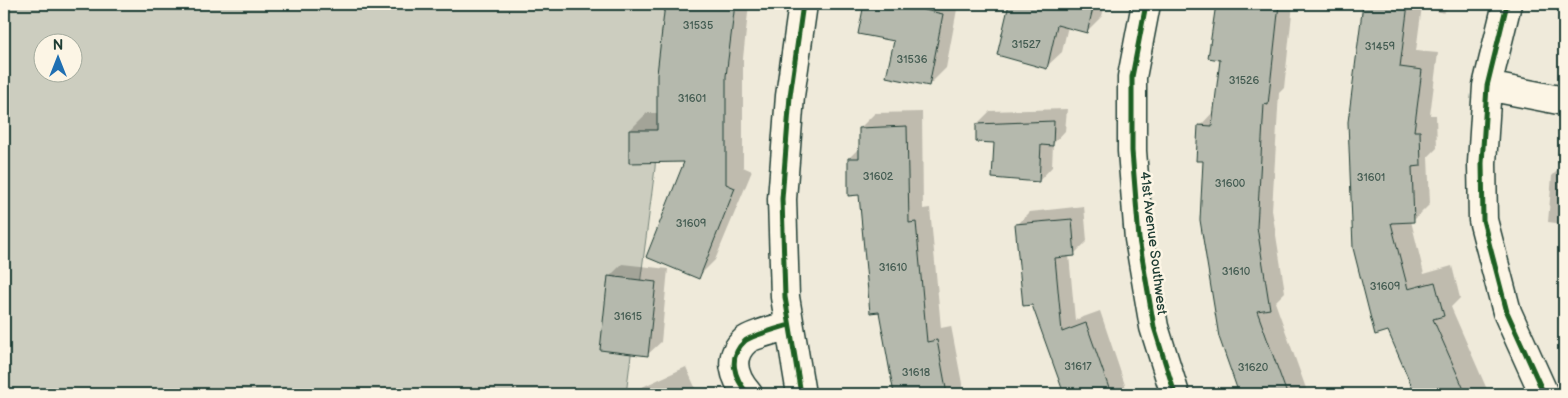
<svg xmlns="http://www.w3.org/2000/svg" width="1568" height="398" font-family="'Balsamiq Sans',sans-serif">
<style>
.green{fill:#cccdbf;stroke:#76857a;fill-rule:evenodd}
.shadow{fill:#0003}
.building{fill:#b5b9ad;stroke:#1f3d34}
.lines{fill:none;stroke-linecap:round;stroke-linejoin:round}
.minor-casing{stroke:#1f3d34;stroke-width:31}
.minor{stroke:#fcf5e5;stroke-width:28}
.cycleway-casing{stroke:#fcf5e5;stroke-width:8}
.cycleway{stroke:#1b5e20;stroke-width:5}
.labels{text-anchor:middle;stroke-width:5;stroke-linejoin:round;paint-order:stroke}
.number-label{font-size:11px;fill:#445c52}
.street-label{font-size:14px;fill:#1f3d34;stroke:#fcf5e5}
</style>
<rect width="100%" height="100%" fill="#efeada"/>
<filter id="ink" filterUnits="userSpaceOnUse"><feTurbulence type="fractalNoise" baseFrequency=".02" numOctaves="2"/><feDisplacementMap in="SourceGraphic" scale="10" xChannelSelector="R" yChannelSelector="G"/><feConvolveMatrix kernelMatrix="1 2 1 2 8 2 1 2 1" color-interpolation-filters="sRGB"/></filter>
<g filter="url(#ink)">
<path class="green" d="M 4,4 L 665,4 L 655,168 L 626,394 L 4,394 ZM 42,42 L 72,42 L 72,72 L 42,72 Z"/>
<path class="shadow" d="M 666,4 L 749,4 L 743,58 L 743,167 L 752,171 L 715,260 L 698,277 L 686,161 L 630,130 L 647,113 L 659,113 L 658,74 Z
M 866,4 L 958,4 L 946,68 L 929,85 L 896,40 L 860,33 Z
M 1011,4 L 1105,4 L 1102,16 L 1087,31 L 1068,26 L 1062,52 L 1046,67 L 998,55 Z
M 1220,4 L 1293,4 L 1284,88 L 1279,93 L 1272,210 L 1285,292 L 1275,302 L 1308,394 L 1240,394 L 1220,337 L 1204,160 L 1200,126 L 1215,110 L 1221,59 L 1215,17 Z
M 1373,4 L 1452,4 L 1443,13 L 1422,6 L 1416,51 L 1438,53 L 1430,115 L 1436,115 L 1437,148 L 1428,157 L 1430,204 L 1413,221 L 1411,221 L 1424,274 L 1452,266 L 1460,298 L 1451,307 L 1489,394 L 1417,394 L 1389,330 L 1370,11 Z
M 1067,109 L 1065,131 L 1053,144 L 1052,167 L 1039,181 L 977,124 L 990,111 Z
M 922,112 L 923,209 L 930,208 L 941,328 L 951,326 L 964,394 L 895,394 L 860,194 L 849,158 L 860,147 L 860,128 L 875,113 Z
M 1564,164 L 1564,224 L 1548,222 L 1552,176 Z
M 1084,206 L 1087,241 L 1074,254 L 1069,255 L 1075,320 L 1100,311 L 1128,394 L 1065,394 L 1033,304 L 1017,225 L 1030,212 Z
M 622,264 L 668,269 L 661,342 L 647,355 L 609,277 Z
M 686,367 L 698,394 L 627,394 Z"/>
<path class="building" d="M 665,4 L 735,4 L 726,76 L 726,184 L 735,188 L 699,279 L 646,257 L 684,162 L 629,163 L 629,130 L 657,130 L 657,74 Z
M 864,4 L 896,4 L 943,14 L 929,86 L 886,77 L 894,41 L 858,34 Z
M 1009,4 L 1094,4 L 1087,33 L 1057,25 L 1047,69 L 997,55 Z
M 1216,4 L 1279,4 L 1268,105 L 1264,104 L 1257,227 L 1270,309 L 1257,311 L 1287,394 L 1239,394 L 1219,337 L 1200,220 L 1203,161 L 1196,161 L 1198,125 L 1212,126 L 1220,60 L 1208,58 Z
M 1363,4 L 1408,4 L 1400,67 L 1422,70 L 1414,131 L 1420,131 L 1421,166 L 1412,167 L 1414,222 L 1391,223 L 1408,289 L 1435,282 L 1444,316 L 1433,319 L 1466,394 L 1415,394 L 1388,331 L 1375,335 L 1353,248 L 1348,122 Z
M 1054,121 L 1053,146 L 1041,145 L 1039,182 L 992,178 L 994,143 L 976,142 L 976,124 Z
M 907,126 L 909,223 L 916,222 L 927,342 L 937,340 L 947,394 L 894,394 L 879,312 L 870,313 L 859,195 L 848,196 L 848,158 L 859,158 L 859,128 Z
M 1072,219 L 1075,256 L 1055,258 L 1062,332 L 1086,323 L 1111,394 L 1064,394 L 1032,305 L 1023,306 L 1015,224 Z
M 608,276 L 656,282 L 648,356 L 600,350 Z"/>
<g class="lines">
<g class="minor-casing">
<path id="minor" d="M 1146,4 L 1132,77 L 1132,151 L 1139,239 L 1154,327 L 1175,394
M 1507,4 L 1487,86 L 1482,163 L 1483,220 L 1507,312 L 1544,394
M 1487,86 L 1564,101
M 748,394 C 734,378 727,357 745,341 C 750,336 780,328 789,325
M 801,394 L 785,297 L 782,199 L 790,96 L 803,4"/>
</g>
<use href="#minor" class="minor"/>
<g class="cycleway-casing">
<path id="cycleway" d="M 1146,4 L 1132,77 L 1132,151 L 1139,239 L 1154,327 L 1175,394
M 1507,4 L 1487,86 L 1482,163 L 1483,220 L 1507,312 L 1544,394
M 748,394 C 734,378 727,357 745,341 C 750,336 780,328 789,325
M 801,394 L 785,297 L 782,199 L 790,96 L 803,4"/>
</g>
<use href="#cycleway" class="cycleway"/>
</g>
</g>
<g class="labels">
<g class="number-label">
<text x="698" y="29">31535</text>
<text x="1026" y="48">31527</text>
<text x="1380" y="50">31459</text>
<text x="912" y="63">31536</text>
<text x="1244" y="84">31526</text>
<text x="692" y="102">31601</text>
<text x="878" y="180">31602</text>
<text x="1371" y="181">31601</text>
<text x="1230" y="187">31600</text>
<text x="691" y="227">31609</text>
<text x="893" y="271">31610</text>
<text x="1236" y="275">31610</text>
<text x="1385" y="290">31609</text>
<text x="628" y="320">31615</text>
<text x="1078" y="370">31617</text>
<text x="1253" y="371">31620</text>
<text x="916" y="376">31618</text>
</g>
<g class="street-label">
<text transform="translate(1154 243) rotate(83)" y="5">41st Avenue Southwest</text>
</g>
</g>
<rect width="1568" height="398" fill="none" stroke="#fcf5e5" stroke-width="20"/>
<rect x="10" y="10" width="1548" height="378" fill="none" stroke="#1f3d34" stroke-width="2" filter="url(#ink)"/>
<g transform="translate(58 58)"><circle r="24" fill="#fcf5e5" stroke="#a4ab9e"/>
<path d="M0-4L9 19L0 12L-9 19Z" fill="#1f6fb2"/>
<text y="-8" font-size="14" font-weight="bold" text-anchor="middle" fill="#1f3d34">N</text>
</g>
</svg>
